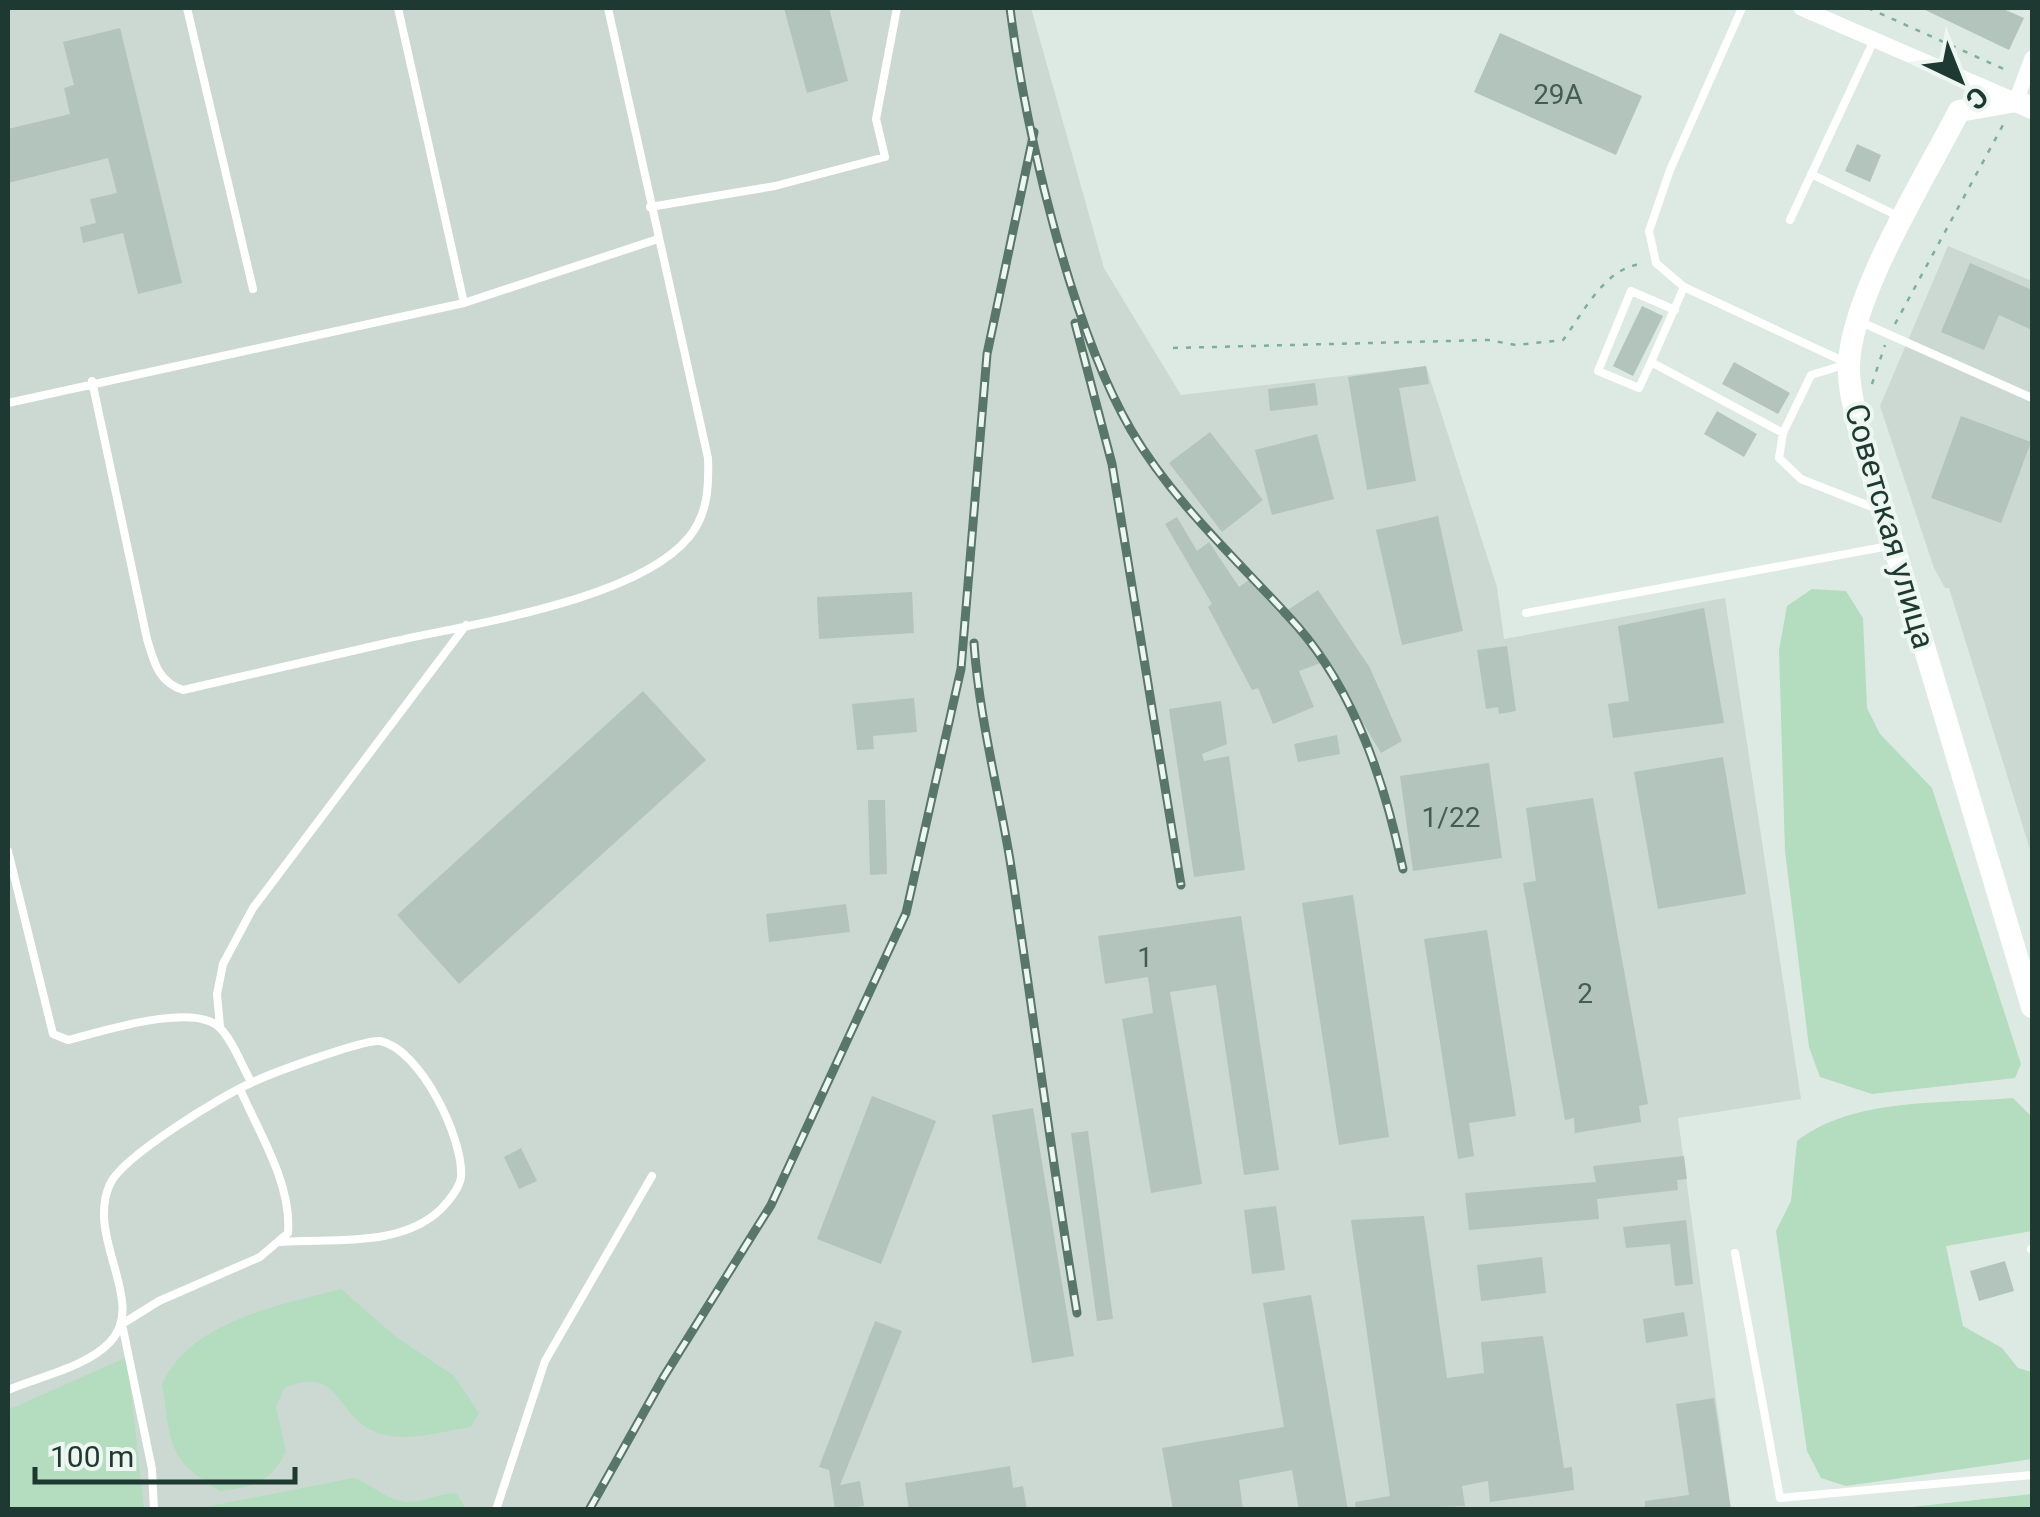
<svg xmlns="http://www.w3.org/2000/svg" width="2040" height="1517" font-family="Roboto,sans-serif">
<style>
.built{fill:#cbd9d2}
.green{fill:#b4dcbe}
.building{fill:#b2c4bc}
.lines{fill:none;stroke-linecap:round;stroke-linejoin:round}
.path{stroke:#7caf9d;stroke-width:2.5;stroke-dasharray:5 8;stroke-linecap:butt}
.lane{stroke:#fff;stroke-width:8}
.street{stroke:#fff;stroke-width:15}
.secondary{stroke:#fff;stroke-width:22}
.rail-casing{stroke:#58766c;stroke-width:9}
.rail{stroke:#edf6f1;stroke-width:5;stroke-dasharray:15;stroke-linecap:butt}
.labels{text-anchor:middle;stroke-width:8;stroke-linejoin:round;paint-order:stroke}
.number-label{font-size:28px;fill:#435c54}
.street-label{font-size:32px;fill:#1e3931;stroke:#edf6f1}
</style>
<rect width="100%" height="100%" fill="#ddeae4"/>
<path class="built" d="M 8,8 L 1031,8 L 1104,268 L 1181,395 L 1426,366 L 1497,587 L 1504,639 L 1725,598 L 1801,1099 L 1678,1118 L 1731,1509 L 8,1510 Z
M 1948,246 L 2032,281 L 2032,856 L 1949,588 L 1945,588 L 1934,568 L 1880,406 Z"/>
<path class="green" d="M 1812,589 L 1846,591 L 1863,618 L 1867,708 L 1880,734 L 1932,788 L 2021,1064 L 2015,1078 L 1872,1094 L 1820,1077 L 1809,1047 L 1785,851 L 1779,650 L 1787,606 Z
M 2013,1098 L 2032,1117 L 2032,1231 L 1946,1246 L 1963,1326 L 2002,1348 L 2018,1368 L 2032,1372 L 2032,1459 L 1846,1486 L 1821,1478 L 1807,1451 L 1776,1231 L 1791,1201 L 1797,1141 C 1854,1097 1943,1104 2013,1098 Z
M 341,1289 L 395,1336 L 454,1376 L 479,1413 L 471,1427 C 443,1431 406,1443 378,1433 C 332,1415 343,1364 284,1388 L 276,1407 L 286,1452 C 269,1484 254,1486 220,1491 C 165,1458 172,1443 162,1384 C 191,1321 280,1305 341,1289 Z
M 127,1357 L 144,1509 L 8,1509 L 8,1410 Z
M 354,1478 C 371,1484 383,1497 400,1501 C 419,1506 437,1492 457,1494 L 466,1509 L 195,1509 Z
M 2032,1494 L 2032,1509 L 1892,1509 Z"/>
<path class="building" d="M 784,8 L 829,8 L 848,81 L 807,93 Z
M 1921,8 L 2001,8 L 2024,18 L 2009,50 Z
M 120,28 L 182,283 L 138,294 L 123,233 L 83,243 L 80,227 L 96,223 L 90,199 L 117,193 L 108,158 L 8,183 L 8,129 L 70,114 L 64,88 L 74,85 L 63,42 Z
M 1500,33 L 1642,96 L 1616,155 L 1474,92 Z
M 1857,144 L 1881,155 L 1870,182 L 1845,171 Z
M 1970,263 L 2032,290 L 2032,330 L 1999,315 L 1984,350 L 1941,332 Z
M 1642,306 L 1663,316 L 1633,376 L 1613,366 Z
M 1734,362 L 1790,393 L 1778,414 L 1722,384 Z
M 1426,366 L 1429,384 L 1399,388 L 1416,481 L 1367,490 L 1348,377 Z
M 1315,383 L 1318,405 L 1270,411 L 1268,389 Z
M 1717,411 L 1757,434 L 1744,457 L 1704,434 Z
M 1961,416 L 2031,442 L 2001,523 L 1931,498 Z
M 1210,432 L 1263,500 L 1222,532 L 1169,463 Z
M 1317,434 L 1334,499 L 1272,515 L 1255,450 Z
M 1438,516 L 1463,631 L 1402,645 L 1376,530 Z
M 1177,517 L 1197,551 L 1209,542 L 1239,587 L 1249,580 L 1280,615 L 1318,590 L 1370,668 L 1402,741 L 1381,753 L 1326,661 L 1299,671 L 1314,707 L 1273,724 L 1258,688 L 1252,690 L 1208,607 L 1212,604 L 1165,524 Z
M 912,592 L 914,633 L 819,639 L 817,597 Z
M 1704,608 L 1724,723 L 1613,738 L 1608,704 L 1629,701 L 1618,626 Z
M 1507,646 L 1516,711 L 1499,714 L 1498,707 L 1486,709 L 1477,650 Z
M 643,691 L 706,760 L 459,984 L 397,915 Z
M 914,698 L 917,732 L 873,736 L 874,749 L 857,750 L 852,704 Z
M 1221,701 L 1227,744 L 1202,754 L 1204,761 L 1229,756 L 1245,870 L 1194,877 L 1169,709 Z
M 1337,735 L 1340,754 L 1298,762 L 1294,744 Z
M 1723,757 L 1746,894 L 1658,909 L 1634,772 Z
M 1489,763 L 1502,858 L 1413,871 L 1400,776 Z
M 1593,798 L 1648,1104 L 1639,1106 L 1641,1122 L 1575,1133 L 1574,1118 L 1565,1120 L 1523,883 L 1536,881 L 1526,808 Z
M 868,800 L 885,800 L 887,874 L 870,875 Z
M 1353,895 L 1389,1137 L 1339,1145 L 1302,903 Z
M 846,904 L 850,932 L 769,942 L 766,914 Z
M 1241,916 L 1279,1170 L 1244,1175 L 1216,985 L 1170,992 L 1202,1184 L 1151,1193 L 1122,1019 L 1153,1013 L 1148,977 L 1105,984 L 1098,936 Z
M 1487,930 L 1516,1116 L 1469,1123 L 1474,1156 L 1458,1159 L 1424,939 Z
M 872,1096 L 936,1121 L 881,1264 L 817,1239 Z
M 1033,1108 L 1074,1356 L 1032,1363 L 992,1115 Z
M 1088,1131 L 1113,1319 L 1097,1321 L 1071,1133 Z
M 521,1148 L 537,1181 L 519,1189 L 504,1157 Z
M 1684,1156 L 1687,1179 L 1677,1180 L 1678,1190 L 1597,1199 L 1599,1219 L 1469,1230 L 1465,1193 L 1596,1182 L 1593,1166 Z
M 1276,1206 L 1285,1270 L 1252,1274 L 1244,1210 Z
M 1424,1216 L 1447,1378 L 1484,1373 L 1481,1342 L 1543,1336 L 1564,1468 L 1572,1467 L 1574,1490 L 1490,1502 L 1488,1481 L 1462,1486 L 1465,1506 L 1356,1510 L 1355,1502 L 1390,1496 L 1351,1220 Z
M 1686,1220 L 1693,1284 L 1675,1286 L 1670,1244 L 1626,1248 L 1623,1227 Z
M 1542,1257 L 1546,1293 L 1481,1301 L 1477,1265 Z
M 2005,1261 L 2014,1291 L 1979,1301 L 1970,1271 Z
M 1311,1295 L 1348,1510 L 1299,1510 L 1292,1470 L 1239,1480 L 1243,1510 L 1173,1510 L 1162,1448 L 1284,1427 L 1263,1303 Z
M 1684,1312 L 1688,1336 L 1646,1343 L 1643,1319 Z
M 875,1321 L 902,1331 L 840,1485 L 860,1481 L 864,1506 L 835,1510 L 829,1470 L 819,1467 Z
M 1714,1398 L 1731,1510 L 1645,1510 L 1645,1501 L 1689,1495 L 1676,1404 Z
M 1010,1466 L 1013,1488 L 1023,1486 L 1027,1510 L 909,1510 L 905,1483 Z"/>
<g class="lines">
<path class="path" d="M 1868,8 L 2008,71
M 1895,324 L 2003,125
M 1173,348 L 1488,340 L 1516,345 L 1563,340 C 1584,312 1606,265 1644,264
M 1872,384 L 1885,345"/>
<path class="lane" d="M 187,8 L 253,289
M 398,8 L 464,303
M 1742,8 L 1670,170 L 1649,231 L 1656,263 L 1684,287 L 1845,362
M 1811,174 L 1900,217
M 650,207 L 775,186 L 885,157 L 876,119 L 897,8
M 1790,220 L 1874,40
M 1684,287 L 1651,362 L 1783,433
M 1863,323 L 2032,398
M 1651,362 L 1639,388 L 1598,371 L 1631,291 L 1675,310
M 1844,365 L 1811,375 L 1783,433 L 1779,458 L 1801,479 L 1877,509
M 92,381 L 147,639 C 154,662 158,682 183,690 C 252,674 322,658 391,642 C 470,624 638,600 689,537 C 708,514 709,486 708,458 L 608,8
M 8,403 L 464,303 L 658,239
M 1526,613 L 1889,546
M 8,851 L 53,1034 L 68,1040 C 101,1032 194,1001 220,1028 C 233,1041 242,1066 251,1082
M 220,1027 L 217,994 L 223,964 L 253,908 L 466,625
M 2031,1249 L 2032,1249
M 1735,1253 L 1780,1498 L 2032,1475
M 8,1390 C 38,1377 87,1367 110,1342 C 148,1302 85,1238 110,1184 C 122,1157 221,1096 251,1083 C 269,1074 364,1039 380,1041 C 421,1049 464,1140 461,1177 C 460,1187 449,1201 441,1209 C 401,1248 332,1238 281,1242
M 154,1510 L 152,1469 L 122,1324 L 159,1301 L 260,1257 L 288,1233 C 292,1184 259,1133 240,1089
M 496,1510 L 545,1361 L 652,1176"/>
<path class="street" d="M 1801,8 L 2016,101 L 2032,58"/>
<path class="secondary" d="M 2032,108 L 2016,101 L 1959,111 C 1926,176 1851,295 1849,365 C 1848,386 1854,406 1858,426 L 2032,1007"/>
<g class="rail-casing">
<path id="rail" d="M 1010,8 C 1025,128 1070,325 1131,430 C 1175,505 1241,563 1298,627 C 1356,694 1385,784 1403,869
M 1075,323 L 1112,464 L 1181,885
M 974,643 C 979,716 998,788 1010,860 C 1033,1011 1052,1162 1077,1313
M 589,1510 L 663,1378 L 771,1205 L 906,913 L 961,669 L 987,354 L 1034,132"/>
</g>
<use href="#rail" class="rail"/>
</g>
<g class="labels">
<g class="number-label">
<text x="1558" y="104">29А</text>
<text x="1451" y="827">1/22</text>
<text x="1145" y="967">1</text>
<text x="1585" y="1003">2</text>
</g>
<g class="street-label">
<text transform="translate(1890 526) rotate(74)" y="11">Советская улица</text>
</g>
</g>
<rect width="2040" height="1517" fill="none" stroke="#1e3931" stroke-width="20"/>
<g transform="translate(1960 80) rotate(137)" stroke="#edf6f1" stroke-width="8" paint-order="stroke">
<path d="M0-8L18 38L0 25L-18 38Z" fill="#1e3931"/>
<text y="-15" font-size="28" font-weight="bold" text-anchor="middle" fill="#1e3931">С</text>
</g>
<path d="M35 1467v15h260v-15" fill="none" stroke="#1e3931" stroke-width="5"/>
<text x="50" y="1467" font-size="30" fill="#1e3931" stroke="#edf6f1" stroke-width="8" paint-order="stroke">100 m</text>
</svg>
